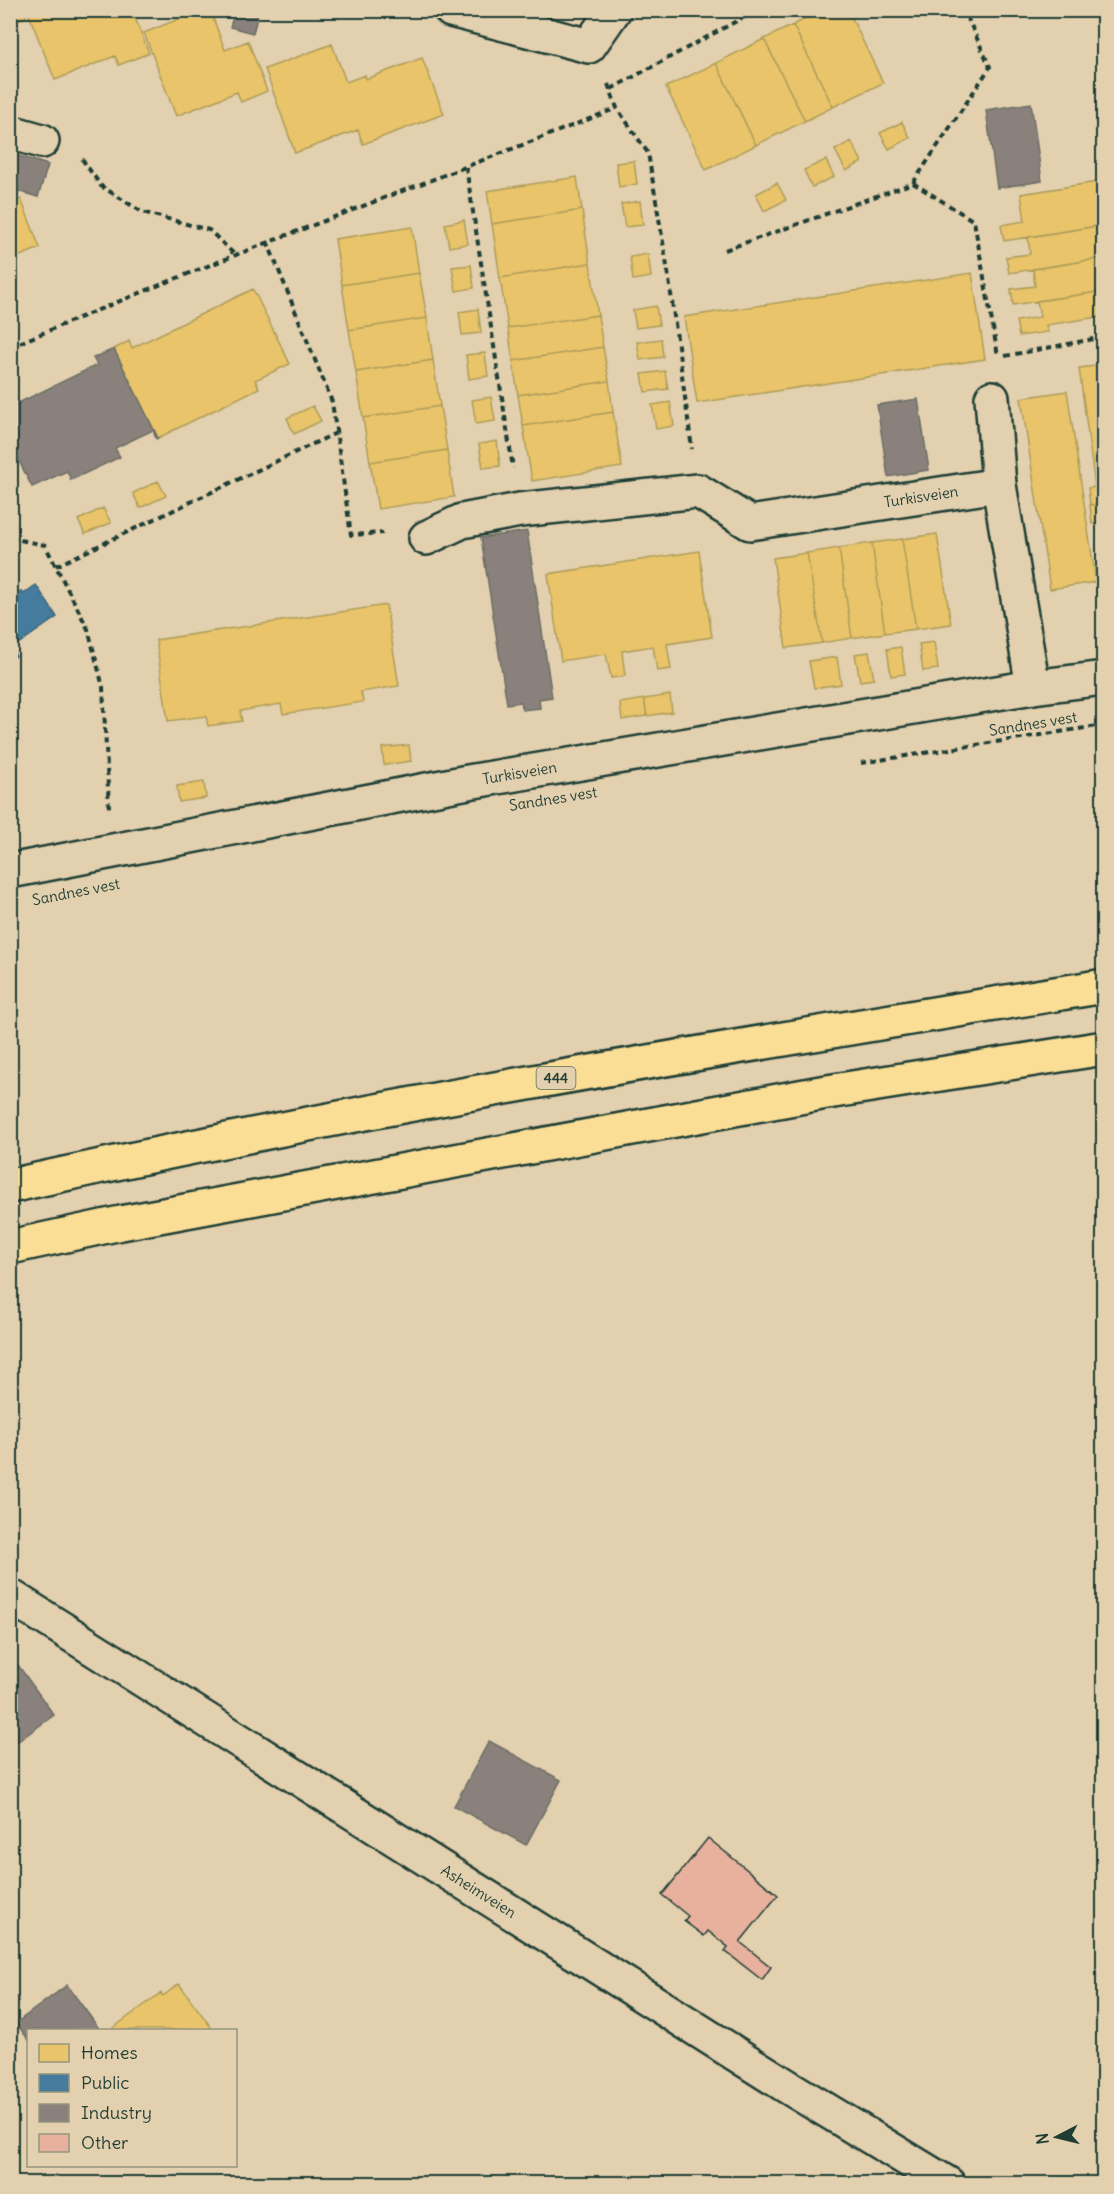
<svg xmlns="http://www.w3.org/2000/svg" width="1114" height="2194" font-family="Delius,sans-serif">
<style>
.homes{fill:#e9c46a;stroke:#ac9c5a;stroke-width:1.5}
.public{fill:#457b9d;stroke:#3a687e;stroke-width:1.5}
.industry{fill:#8a817c;stroke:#6a6d66;stroke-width:1.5}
.building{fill:#e8b19e;stroke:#1f3d34;stroke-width:1.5}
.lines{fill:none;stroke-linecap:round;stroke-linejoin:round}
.street-casing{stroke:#1f3d34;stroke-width:38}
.secondary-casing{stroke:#1f3d34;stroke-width:38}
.highway-casing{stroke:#1f3d34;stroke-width:38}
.path{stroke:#1f3d34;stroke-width:4;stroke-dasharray:6 4.5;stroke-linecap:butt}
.street{stroke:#e3d0ae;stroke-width:33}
.secondary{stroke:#e3d0ae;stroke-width:33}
.highway{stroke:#fbde96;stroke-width:33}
.labels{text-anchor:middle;stroke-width:6;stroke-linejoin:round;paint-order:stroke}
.shield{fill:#e3d0ae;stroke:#5a6959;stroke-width:1.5}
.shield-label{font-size:14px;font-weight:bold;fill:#1f3d34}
.street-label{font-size:15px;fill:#1f3d34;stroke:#e3d0ae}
</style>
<rect width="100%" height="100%" fill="#e3d0ae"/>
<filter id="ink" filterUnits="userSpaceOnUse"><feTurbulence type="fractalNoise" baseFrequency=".0167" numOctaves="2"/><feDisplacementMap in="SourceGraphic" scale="12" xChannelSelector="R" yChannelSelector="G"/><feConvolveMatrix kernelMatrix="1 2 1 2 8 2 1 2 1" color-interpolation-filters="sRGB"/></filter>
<g filter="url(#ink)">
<path class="homes" d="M 10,10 L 24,10 L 26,17 L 10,23 Z
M 27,10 L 107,12 L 132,10 L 149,53 L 119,65 L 115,56 L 55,80 Z
M 201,10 L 210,10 L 225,50 L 248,41 L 267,91 L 241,102 L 237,92 L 176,116 L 144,33 Z
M 822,10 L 848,10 L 883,83 L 833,107 L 793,25 Z
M 793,25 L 833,107 L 805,121 L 764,39 Z
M 764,39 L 805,121 L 756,145 L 716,63 Z
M 332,44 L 346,82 L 365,75 L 366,79 L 422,58 L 444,114 L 363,144 L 358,130 L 295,153 L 265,69 Z
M 716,63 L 756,145 L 706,170 L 666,87 Z
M 902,122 L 910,138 L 889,149 L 880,133 Z
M 851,141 L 862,162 L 846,171 L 835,150 Z
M 826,160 L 834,177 L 812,187 L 804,170 Z
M 634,161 L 637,184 L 619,187 L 616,163 Z
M 577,177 L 582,210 L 492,224 L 487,191 Z
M 1104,181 L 1104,225 L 1004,241 L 1001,225 L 1025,221 L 1021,194 Z
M 777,183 L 786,200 L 764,211 L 756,194 Z
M 21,199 L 40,248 L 10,260 L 10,203 Z
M 640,201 L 643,225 L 625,227 L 621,204 Z
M 582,210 L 590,263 L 500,278 L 492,224 Z
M 464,220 L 468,244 L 449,247 L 445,224 Z
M 1104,225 L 1104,258 L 1009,273 L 1006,257 L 1030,254 L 1028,237 Z
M 412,227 L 419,273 L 342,285 L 335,239 Z
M 648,254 L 651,277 L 633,280 L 630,257 Z
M 1104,258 L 1104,291 L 1013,305 L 1011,289 L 1035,286 L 1033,269 Z
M 590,263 L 598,315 L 508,328 L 500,278 Z
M 471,265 L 474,288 L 456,291 L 452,267 Z
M 419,273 L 427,318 L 349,330 L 342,285 Z
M 972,273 L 985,359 L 697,403 L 684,317 Z
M 253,289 L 290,364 L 255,380 L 259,388 L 158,438 L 114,349 L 129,341 L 132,348 Z
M 1104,291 L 1104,316 L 1046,325 L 1048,332 L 1019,336 L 1016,321 L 1040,317 L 1037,301 Z
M 656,306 L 659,325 L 636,328 L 633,310 Z
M 478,309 L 481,333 L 462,335 L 459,312 Z
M 598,315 L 603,347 L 513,361 L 508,328 Z
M 427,318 L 433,360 L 356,372 L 349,330 Z
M 661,339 L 663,357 L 640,360 L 637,342 Z
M 603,347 L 609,381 L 518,395 L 513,361 Z
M 485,353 L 488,376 L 469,379 L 466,355 Z
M 433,360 L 440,406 L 363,418 L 356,372 Z
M 1104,365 L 1104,503 L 1090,505 L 1088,488 L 1095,487 L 1079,368 Z
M 665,371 L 668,389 L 645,392 L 642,374 Z
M 609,381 L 613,412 L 523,426 L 518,395 Z
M 1067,391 L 1096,582 L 1050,589 L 1021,398 Z
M 491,397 L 495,421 L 476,424 L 472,400 Z
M 670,402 L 674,426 L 656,429 L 652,405 Z
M 313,406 L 321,421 L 294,434 L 287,418 Z
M 440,406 L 447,450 L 370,462 L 363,418 Z
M 613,412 L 622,467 L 532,481 L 523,426 Z
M 497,441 L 500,466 L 483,468 L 479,444 Z
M 447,450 L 454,497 L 378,509 L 370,462 Z
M 158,481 L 166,496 L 140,508 L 133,493 Z
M 1104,503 L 1104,539 L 1102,523 L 1092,524 L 1090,505 Z
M 103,508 L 111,523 L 85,534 L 78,520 Z
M 937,534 L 951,624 L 916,629 L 902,539 Z
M 902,539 L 916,629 L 885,633 L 872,543 Z
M 872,543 L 885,633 L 852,638 L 839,548 Z
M 839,548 L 852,638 L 822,643 L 807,553 Z
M 699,551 L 712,637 L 667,644 L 671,669 L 657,671 L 653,646 L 622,651 L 625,676 L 611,678 L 606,654 L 561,661 L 548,574 Z
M 807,553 L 822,643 L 786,648 L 773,558 Z
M 386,605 L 399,686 L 361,692 L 363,702 L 283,714 L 281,704 L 240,711 L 242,721 L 208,726 L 206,716 L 168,721 L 156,640 Z
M 934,642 L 938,669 L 923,671 L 919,644 Z
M 901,647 L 905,674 L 891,676 L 887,649 Z
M 869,652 L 874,679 L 860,681 L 855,654 Z
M 837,657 L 841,684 L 814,688 L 809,661 Z
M 670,695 L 672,712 L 647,716 L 644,699 Z
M 644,699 L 647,716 L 622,720 L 620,703 Z
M 409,745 L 411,761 L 384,765 L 382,748 Z
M 204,782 L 206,798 L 179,802 L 177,786 Z
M 179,1984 L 211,2027 L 207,2030 L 110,2030 L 161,1993 L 163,1996 Z"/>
<path class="public" d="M 36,585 L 57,617 L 11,649 L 16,656 L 10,660 L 10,597 L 21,591 L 23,594 Z"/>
<path class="industry" d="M 235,10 L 259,10 L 253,33 L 230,27 Z
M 1031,103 L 1042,181 L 997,188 L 986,110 Z
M 10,153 L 48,165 L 38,197 L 10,189 Z
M 114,349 L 158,438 L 156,439 L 153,430 L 115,448 L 120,457 L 71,480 L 67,471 L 32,487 L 10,443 L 10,407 L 97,365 L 93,358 Z
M 918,399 L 929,470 L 888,477 L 877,405 Z
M 527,531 L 552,697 L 539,699 L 540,708 L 522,710 L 521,702 L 507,704 L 481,538 Z
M 15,1661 L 54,1715 L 10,1747 L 10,1664 Z
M 489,1741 L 561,1780 L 526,1845 L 454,1806 Z
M 67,1985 L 100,2030 L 28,2030 L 28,2039 L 16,2023 Z"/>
<path class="building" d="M 708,1838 L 778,1895 L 740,1942 L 771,1967 L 762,1980 L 725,1951 L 728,1947 L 708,1931 L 704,1936 L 684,1921 L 688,1916 L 662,1895 Z"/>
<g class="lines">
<g class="street-casing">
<g id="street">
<path d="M 451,10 L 589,46 L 614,10"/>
<path d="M 10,132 L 42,141"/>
<path d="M 992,398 L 999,485 L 1033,687"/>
<path id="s1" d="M 426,538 L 462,521 L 520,510 L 698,491 L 750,523 L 999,485"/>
<path id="s2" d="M 10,871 L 468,782 L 1033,687 L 1104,678"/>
</g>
</g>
<g class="secondary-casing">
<g id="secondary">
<path id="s3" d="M 10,1596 L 785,2085 L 948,2184"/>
</g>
</g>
<g class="highway-casing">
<path id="highway" d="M 10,1186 C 372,1105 738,1046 1104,986
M 10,1247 L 121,1223 L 821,1093 L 1104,1048"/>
</g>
<path class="path" d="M 608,84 L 617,108 L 648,153 L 668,272 L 692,449
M 611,89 L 757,10
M 82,159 L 101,186 L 142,212 L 209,230 L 234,254
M 466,167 L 513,468
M 913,183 L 990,67 L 964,10
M 267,241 L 332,402 L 351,535 L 383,533
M 725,250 L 913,183 L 974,221 L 998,356
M 10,347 C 210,261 415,188 617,108
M 1005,356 L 1104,337
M 10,538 L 45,545 L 88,629 L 103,687 L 109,808
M 56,566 L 336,433
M 861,763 L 1104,725"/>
<use href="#street" class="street"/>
<use href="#secondary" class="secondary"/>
<use href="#highway" class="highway"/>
</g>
</g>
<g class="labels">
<rect class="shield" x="536.5" y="1067" width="39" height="22" rx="4.5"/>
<g class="shield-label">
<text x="556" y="1083">444</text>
</g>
<g class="street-label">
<text dy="5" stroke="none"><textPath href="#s1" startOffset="512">Turkisveien</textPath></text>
<text transform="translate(1033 724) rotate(-9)" y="5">Sandnes vest</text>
<text dy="5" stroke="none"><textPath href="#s2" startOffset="519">Turkisveien</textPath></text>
<text transform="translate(553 799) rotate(-9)" y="5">Sandnes vest</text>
<text transform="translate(76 892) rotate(-11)" y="5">Sandnes vest</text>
<text dy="5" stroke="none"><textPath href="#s3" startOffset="554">Asheimveien</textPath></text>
</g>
</g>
<rect width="1114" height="2194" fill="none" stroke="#e3d0ae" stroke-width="36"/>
<rect x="18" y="18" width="1078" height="2158" fill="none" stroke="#1f3d34" stroke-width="2" filter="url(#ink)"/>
<rect x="27" y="2029" width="210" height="138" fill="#e3d0ae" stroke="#95957d" stroke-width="1.5"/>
<rect x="39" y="2044" width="30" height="18" fill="#e9c46a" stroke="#95957d" stroke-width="1.5"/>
<text x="81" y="2059" font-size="18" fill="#1f3d34">Homes</text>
<rect x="39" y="2074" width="30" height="18" fill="#457b9d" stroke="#95957d" stroke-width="1.5"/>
<text x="81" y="2089" font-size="18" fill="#1f3d34">Public</text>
<rect x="39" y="2104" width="30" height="18" fill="#8a817c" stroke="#95957d" stroke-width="1.5"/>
<text x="81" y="2119" font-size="18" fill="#1f3d34">Industry</text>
<rect x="39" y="2134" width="30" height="18" fill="#e8b19e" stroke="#95957d" stroke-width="1.5"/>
<text x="81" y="2149" font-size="18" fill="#1f3d34">Other</text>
<g transform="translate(1057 2137) rotate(263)" stroke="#e3d0ae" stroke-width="4.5" paint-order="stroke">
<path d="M0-4.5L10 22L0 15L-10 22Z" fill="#1f3d34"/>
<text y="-9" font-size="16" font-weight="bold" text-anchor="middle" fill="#1f3d34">N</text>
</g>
</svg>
